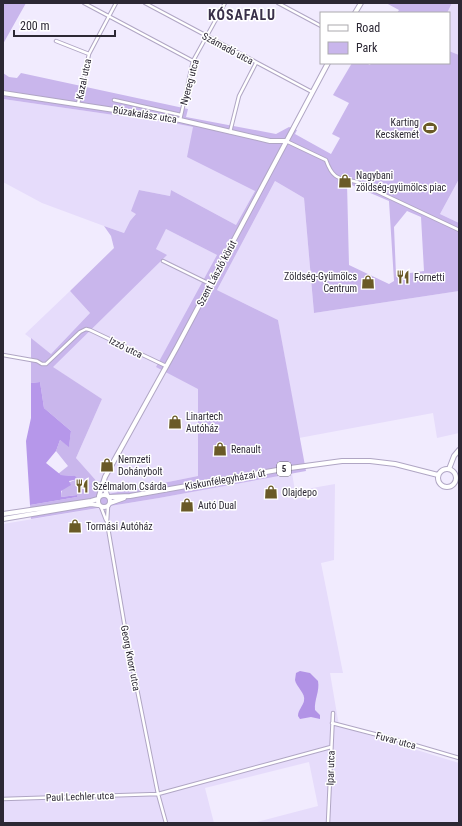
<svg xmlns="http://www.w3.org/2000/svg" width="462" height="826" font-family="'Roboto Condensed',sans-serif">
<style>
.built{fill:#e6dcfb}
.green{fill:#c9b6ec;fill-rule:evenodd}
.forest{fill:#b697ea}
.water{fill:#b293e6}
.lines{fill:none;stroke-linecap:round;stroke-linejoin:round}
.street-casing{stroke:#b0a6c4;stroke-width:4.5}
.secondary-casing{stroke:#b0a6c4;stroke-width:6}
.primary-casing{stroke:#b0a6c4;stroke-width:6}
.street{stroke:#fff;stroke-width:2.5}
.secondary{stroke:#fff;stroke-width:4}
.primary{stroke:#fff;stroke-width:4}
.labels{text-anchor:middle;stroke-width:3;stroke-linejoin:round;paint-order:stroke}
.shield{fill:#fff;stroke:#6b6871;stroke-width:1}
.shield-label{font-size:9px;font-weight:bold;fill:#2c2834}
.street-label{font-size:10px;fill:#2c2834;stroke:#fff}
.poi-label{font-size:10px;fill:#2c2834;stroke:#fff;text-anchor:start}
.district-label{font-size:14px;font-weight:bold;letter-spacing:1px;fill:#393049;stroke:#fff}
</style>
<rect width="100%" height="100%" fill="#f1ebfe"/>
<path class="built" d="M 452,3 L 459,3 L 459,55 L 449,51 L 449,13 L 447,13 Z
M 3,99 L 121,116 L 122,113 L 193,127 L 255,191 L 236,225 L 171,190 L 170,196 L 139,190 L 136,214 L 130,221 L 124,233 L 104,226 L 42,203 L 3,182 Z
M 459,179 L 459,223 L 440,214 Z
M 275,181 L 304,198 L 314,313 L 459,291 L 459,433 L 437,438 L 433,413 L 299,438 L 278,320 L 217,290 Z
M 166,229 L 217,255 L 198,389 L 198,476 L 108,494 L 76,458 L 102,399 L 52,367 L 166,255 L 156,249 Z
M 70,291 L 90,313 L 51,354 L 25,334 Z
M 292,473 L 295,491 L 335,484 L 334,560 L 321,563 L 343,673 L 330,673 L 339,726 L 459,763 L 459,817 L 457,823 L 253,823 L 318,806 L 309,762 L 205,788 L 214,823 L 3,823 L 3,524 L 159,498 Z"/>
<path class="green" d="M 3,3 L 26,3 L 3,44 Z
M 386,3 L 452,3 L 447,13 L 397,13 L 399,10 Z
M 449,51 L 459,55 L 459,179 L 440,214 L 459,223 L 459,291 L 314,313 L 304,198 L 275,181 L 217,290 L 278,320 L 306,471 L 159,498 L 31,519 L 30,505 L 77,497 L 77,495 L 61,497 C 61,486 68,482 78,479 L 74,476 L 61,475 L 58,474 L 68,466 L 56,451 L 60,440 L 69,446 L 71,431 L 44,408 L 40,382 L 31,383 L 31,338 L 51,354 L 90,313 L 70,291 L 114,248 L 111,236 L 104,226 L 124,233 L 130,221 L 136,214 L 131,211 L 139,190 L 170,196 L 171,190 L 236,225 L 255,191 L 187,157 L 193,127 L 123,113 L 121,116 L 3,99 L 3,73 L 9,77 L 17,78 L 21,73 L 188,109 L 186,117 L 276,134 L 289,127 L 297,130 L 295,134 L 331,154 L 340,138 L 332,134 L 349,103 L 333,95 L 352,63 L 366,63 L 370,65 L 371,63 L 449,63 ZM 347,183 L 389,201 L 394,281 L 389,284 L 349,265 ZM 407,211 L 421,217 L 424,271 L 396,275 L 394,227 ZM 166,229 L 217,255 L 156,367 L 198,389 L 198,476 L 108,494 L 76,458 L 102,399 L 53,367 L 167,255 L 156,249 Z"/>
<path class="forest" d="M 40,382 L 44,408 L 71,431 L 69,447 L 60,440 L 56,451 L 46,463 L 61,475 L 75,476 L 78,479 L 69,481 L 71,485 L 61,491 L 61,497 L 77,495 L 77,497 L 30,505 L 26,441 L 31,418 L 31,383 Z"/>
<path class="water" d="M 300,671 L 310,673 L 318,681 C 320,691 314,700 315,710 L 320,715 L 320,719 L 311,717 L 300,719 L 298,716 C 298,710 303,706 304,701 C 306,693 296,687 295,680 L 296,673 Z"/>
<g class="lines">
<g class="street-casing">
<path id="street" d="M 84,3 L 193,61
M 145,3 L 312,92
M 278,3 L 321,26
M 56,41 L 89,54
M 114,100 L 181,115
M 78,104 L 89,54 L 116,3
M 180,120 L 193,61 L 225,3
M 230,132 L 239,96 L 256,63
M 286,141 L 326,160 C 333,180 339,178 357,182 L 459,230
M 163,261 L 210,284
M 3,355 L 37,361 L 42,364 L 46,364 L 80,332 L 86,329 L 90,330 L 166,366
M 108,506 L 107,522 L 126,634 L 158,794 L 166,823
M 101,507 L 106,520
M 332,723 L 401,741 L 459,758
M 3,799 L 158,794 L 331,747
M 328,823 L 333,713"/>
</g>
<g class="secondary-casing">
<path id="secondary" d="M 355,13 L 361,3
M 3,93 L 180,120 L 270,141 L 286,141
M 449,469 L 454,456 L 459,450
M 103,483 L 107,495
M 99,496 L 105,477 L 177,347 L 328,63"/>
</g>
<g class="primary-casing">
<path id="primary" d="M438 478a9 9 0 1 1 18 0a9 9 0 1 1-18 0Z
M98 501a6 6 0 1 1 12 0a6 6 0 1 1-12 0Z
M 109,497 L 130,496 L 283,469 L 342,461 L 370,461 L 395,464 L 438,475
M 110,503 L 124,498
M 3,514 L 91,501 L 98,499
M 3,519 L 91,504 L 98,505"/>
</g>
<use href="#street" class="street"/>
<use href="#secondary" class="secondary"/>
<use href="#primary" class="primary"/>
</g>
<defs>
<g id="stadium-bare" transform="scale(1.08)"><path d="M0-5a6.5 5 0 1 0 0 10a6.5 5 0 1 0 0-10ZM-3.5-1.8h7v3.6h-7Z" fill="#6a5a27" stroke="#fff" stroke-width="2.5" paint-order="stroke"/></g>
<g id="shop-bare" transform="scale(1.08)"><path d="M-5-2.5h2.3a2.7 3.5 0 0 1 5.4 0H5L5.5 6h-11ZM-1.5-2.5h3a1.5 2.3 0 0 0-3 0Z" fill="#6a5a27" stroke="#fff" stroke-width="2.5" paint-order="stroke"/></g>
<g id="restaurant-bare" transform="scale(1.08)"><path d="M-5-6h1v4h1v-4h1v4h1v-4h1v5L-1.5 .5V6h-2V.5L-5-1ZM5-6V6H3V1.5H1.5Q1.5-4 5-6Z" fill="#6a5a27" stroke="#fff" stroke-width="2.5" paint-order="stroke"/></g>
</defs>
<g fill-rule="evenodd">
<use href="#stadium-bare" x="430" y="128"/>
<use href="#shop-bare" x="345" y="181"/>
<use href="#restaurant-bare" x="403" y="277"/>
<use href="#shop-bare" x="368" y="282"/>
<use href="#shop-bare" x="175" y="422"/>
<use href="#shop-bare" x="220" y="449"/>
<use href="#shop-bare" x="107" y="465"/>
<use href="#restaurant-bare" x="82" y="486"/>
<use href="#shop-bare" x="271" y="492"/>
<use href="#shop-bare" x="187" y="505"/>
<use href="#shop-bare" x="75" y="526"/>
</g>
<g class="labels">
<rect class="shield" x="277" y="462" width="14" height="14" rx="3"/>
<g class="shield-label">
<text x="284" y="472">5</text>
</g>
<g class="street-label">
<text transform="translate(228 48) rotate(28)" y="4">Számadó utca</text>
<text transform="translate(83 79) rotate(-78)" y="4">Kazal utca</text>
<text transform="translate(189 82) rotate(-75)" y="4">Nyereg utca</text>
<text transform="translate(145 114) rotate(9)" y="4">Búzakalász utca</text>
<text transform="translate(216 273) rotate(-62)" y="4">Szent László körút</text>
<text transform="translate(126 347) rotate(26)" y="4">Izzó utca</text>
<text transform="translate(225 479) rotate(-10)" y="4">Kiskunfélegyházai út</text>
<text transform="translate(131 658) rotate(79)" y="4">Georg Knorr utca</text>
<text transform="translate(396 740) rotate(15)" y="4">Fuvar utca</text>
<text transform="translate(330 768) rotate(-88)" y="4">Ipar utca</text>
<text transform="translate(80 796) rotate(-2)" y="4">Paul Lechler utca</text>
</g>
<g class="poi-label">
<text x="419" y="126" text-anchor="end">Karting<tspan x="419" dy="12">Kecskemét</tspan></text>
<text x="356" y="179">Nagybani<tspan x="356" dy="12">zöldség-gyümölcs piac</tspan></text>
<text x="357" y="280" text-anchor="end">Zöldség-Gyümölcs<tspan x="357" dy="12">Centrum</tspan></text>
<text x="414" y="281">Fornetti</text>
<text x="186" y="420">Linartech<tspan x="186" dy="12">Autóház</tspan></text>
<text x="231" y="453">Renault</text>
<text x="118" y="463">Nemzeti<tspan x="118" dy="12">Dohánybolt</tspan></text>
<text x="93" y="490">Szélmalom Csárda</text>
<text x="282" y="496">Olajdepo</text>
<text x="198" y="509">Autó Dual</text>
<text x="86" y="530">Tormási Autóház</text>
</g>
<g class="district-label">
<text x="242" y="20">KÓSAFALU</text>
</g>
</g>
<rect width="462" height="826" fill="none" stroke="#2c2834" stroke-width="8"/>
<rect x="320" y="12" width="130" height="52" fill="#ffffff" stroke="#aba9ae"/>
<rect x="328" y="25" width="20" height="6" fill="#ffffff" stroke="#aba9ae"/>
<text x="356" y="32" font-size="12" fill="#2c2834">Road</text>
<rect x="328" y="42" width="20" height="12" fill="#c9b6ec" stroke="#aba9ae"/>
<text x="356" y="52" font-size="12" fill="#2c2834">Park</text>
<path d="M14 30v6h101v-6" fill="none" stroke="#2c2834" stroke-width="2"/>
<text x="20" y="30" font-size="12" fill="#2c2834" stroke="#ffffff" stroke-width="3" paint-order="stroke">200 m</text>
</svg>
